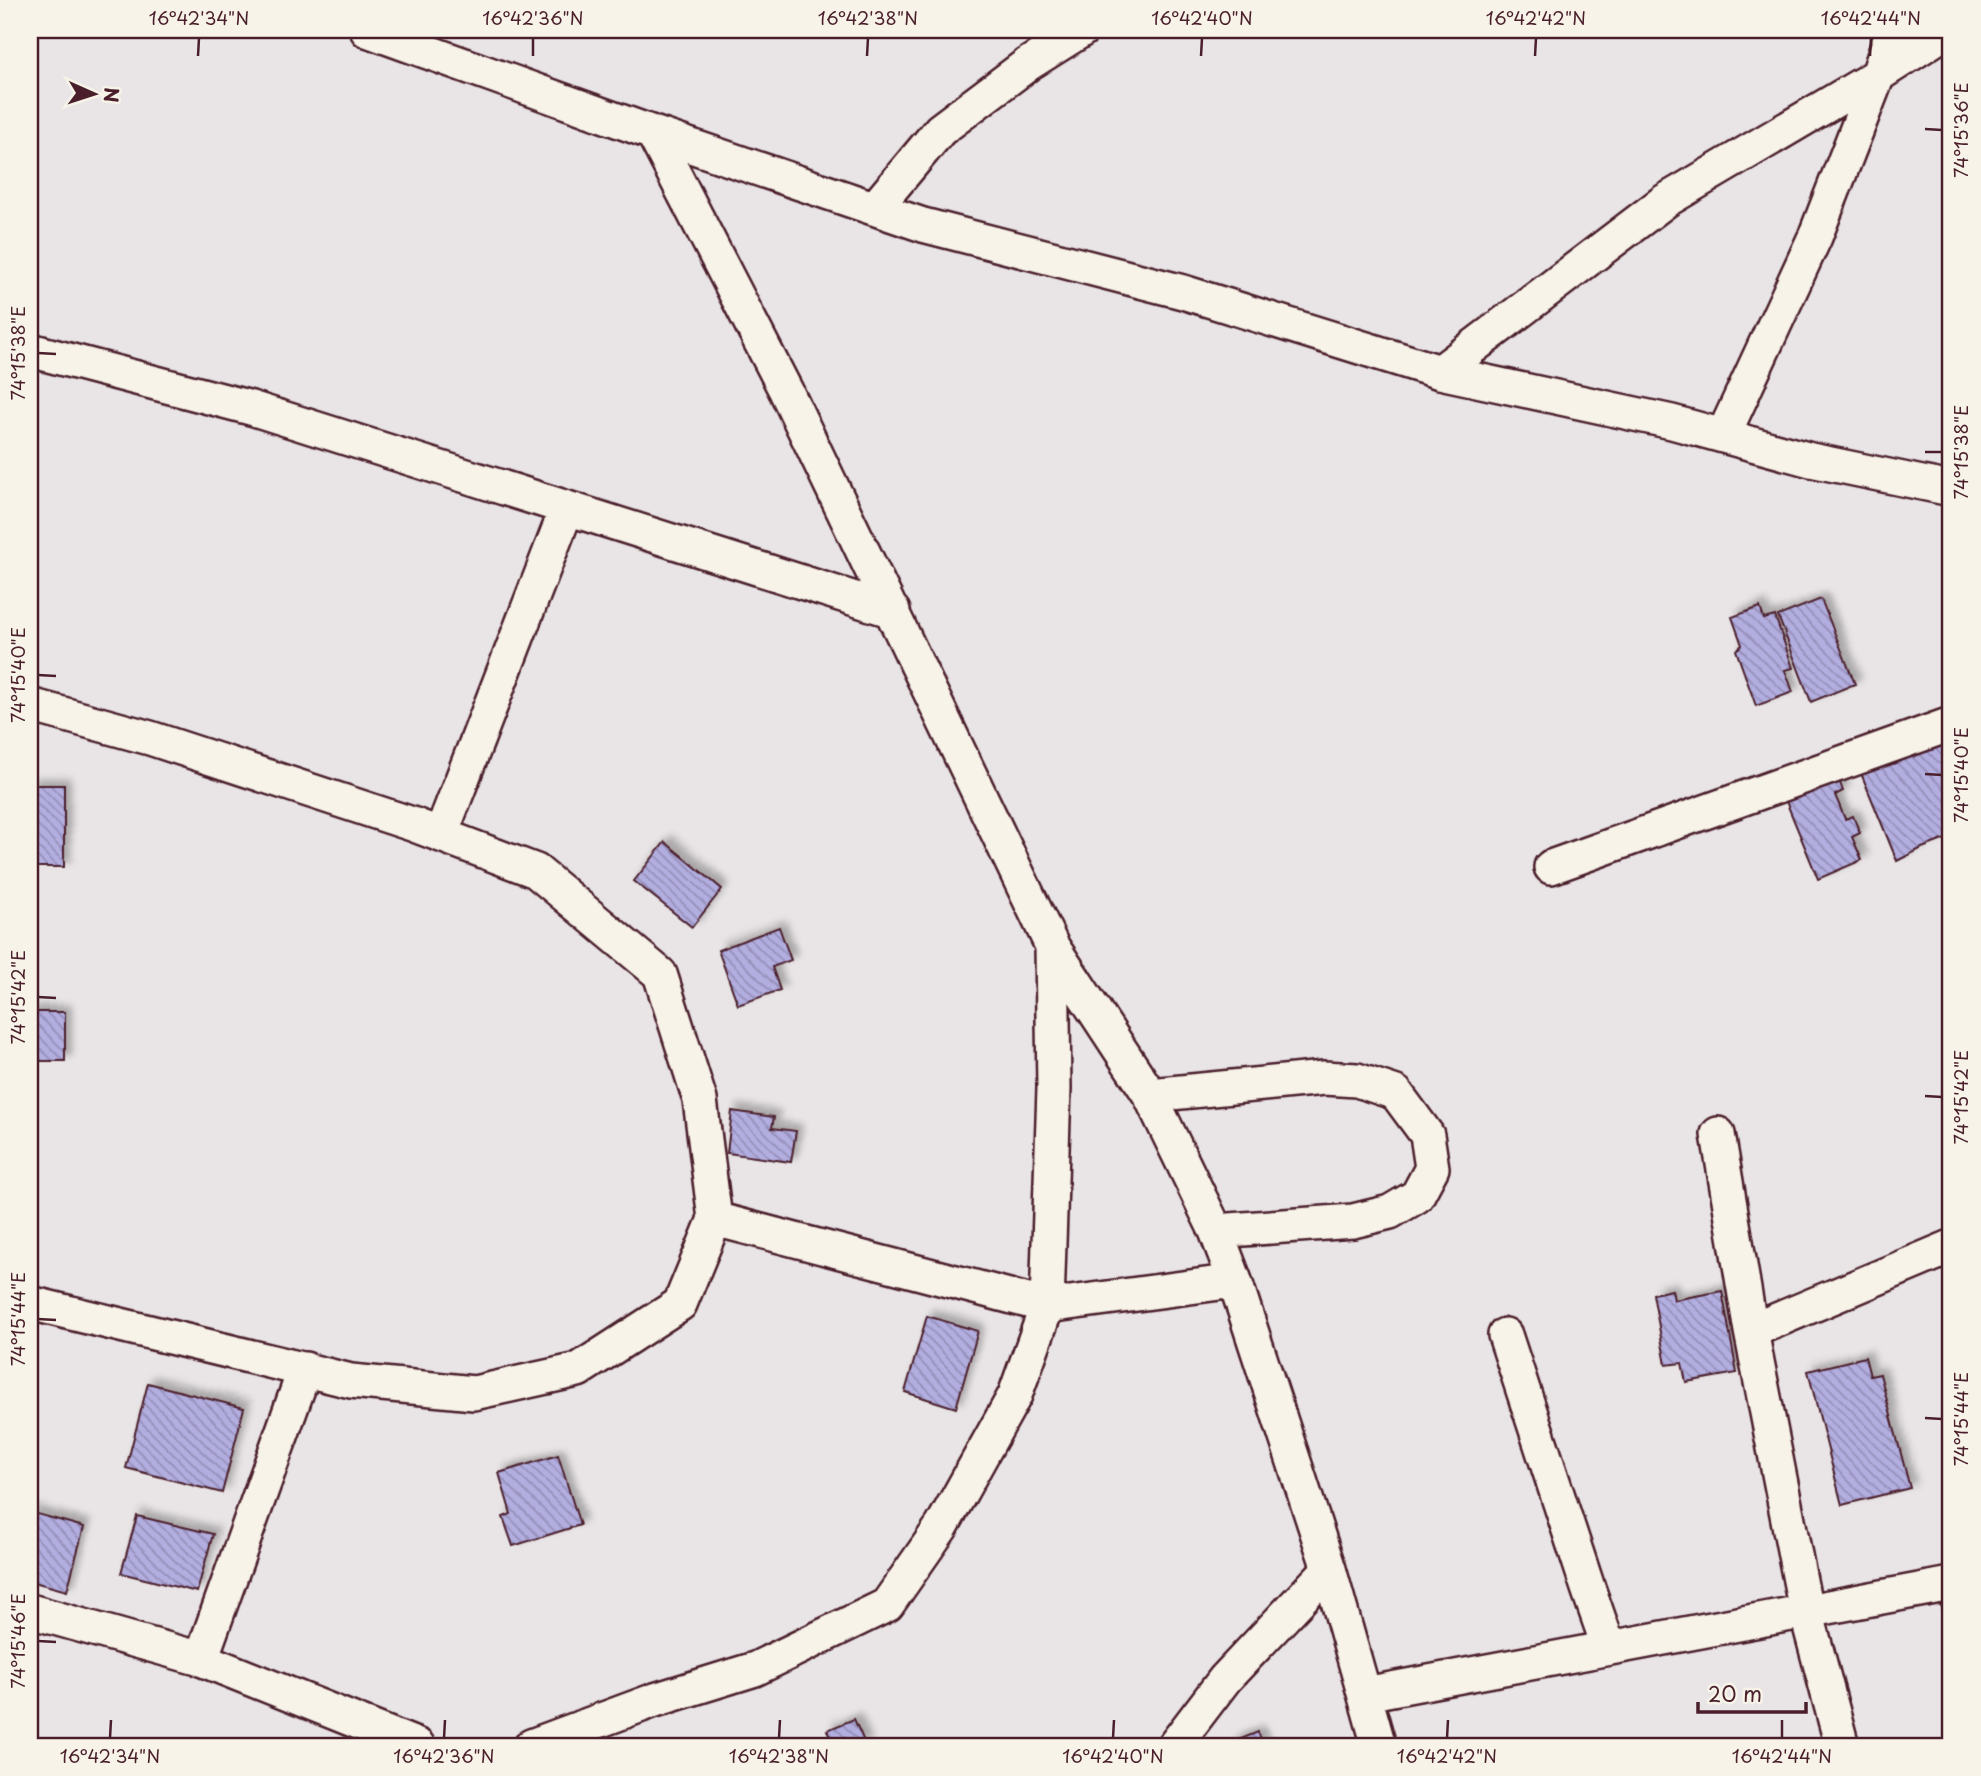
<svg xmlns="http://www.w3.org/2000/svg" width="1981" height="1776" font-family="'Playpen Sans',sans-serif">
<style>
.building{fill:url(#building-back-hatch);stroke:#4a1f2b;stroke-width:2;filter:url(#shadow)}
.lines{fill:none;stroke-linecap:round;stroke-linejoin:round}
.minor-casing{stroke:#4a1f2b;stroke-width:38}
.minor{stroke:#f7f3e8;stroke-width:33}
.ticks{fill:none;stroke:#4a1f2b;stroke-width:2.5}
.neatline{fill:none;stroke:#4a1f2b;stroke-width:2.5}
.ticks-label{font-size:18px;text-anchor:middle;fill:#4a1f2b}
</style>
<defs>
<pattern id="building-back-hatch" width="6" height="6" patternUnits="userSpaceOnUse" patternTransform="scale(1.75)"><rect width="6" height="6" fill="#b2aee0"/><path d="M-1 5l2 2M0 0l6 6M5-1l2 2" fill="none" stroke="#938db6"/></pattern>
<filter id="shadow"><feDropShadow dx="6" dy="-6" stdDeviation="3.5" flood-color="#0004"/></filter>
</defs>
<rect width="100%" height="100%" fill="#e9e5e6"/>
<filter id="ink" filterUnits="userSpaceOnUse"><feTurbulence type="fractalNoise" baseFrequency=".0143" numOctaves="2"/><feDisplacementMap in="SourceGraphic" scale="14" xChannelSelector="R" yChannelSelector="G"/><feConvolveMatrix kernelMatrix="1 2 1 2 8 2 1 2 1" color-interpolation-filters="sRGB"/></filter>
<g filter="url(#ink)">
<path class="building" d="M 1821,599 L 1855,684 L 1811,702 L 1778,616 Z
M 1760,607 L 1764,619 L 1775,616 L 1793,668 L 1785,670 L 1793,692 L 1756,706 L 1736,650 L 1742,645 L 1732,617 Z
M 1951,725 L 1951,837 L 1922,848 L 1897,861 L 1856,761 Z
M 1836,772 L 1843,791 L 1835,795 L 1845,819 L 1853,816 L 1860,833 L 1852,837 L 1862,860 L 1818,879 L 1783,794 Z
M 30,785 L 64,785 L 64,867 L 30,867 Z
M 665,842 L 722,889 L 692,927 L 634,881 Z
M 779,927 L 791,960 L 772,967 L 780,990 L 738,1005 L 718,950 Z
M 30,1012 L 65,1012 L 65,1061 L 30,1061 Z
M 732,1111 L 774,1117 L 772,1128 L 796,1131 L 791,1162 L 727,1153 Z
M 1672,1290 L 1674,1300 L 1722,1291 L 1737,1373 L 1686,1382 L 1682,1363 L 1666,1365 L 1653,1294 Z
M 927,1316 L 978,1331 L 956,1408 L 905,1392 Z
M 1865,1357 L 1870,1376 L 1880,1374 L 1910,1488 L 1842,1505 L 1808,1371 Z
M 148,1383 L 244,1408 L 222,1493 L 126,1468 Z
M 558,1455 L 580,1525 L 513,1546 L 503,1517 L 511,1514 L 499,1473 Z
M 30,1512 L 84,1527 L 67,1591 L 30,1581 Z
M 137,1516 L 213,1534 L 197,1592 L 121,1573 Z
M 1951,1603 L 1951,1661 L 1941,1605 Z
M 854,1719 L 866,1746 L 827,1746 L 833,1743 L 827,1730 Z
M 1258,1732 L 1264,1746 L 1232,1746 L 1231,1743 Z"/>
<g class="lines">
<g class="minor-casing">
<path id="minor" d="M 367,30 L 653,133 L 923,225 L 1183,292 L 1440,372 L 1672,422 L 1811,460 L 1951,489
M 653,133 L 786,391 L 1052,946 L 1150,1095 L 1216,1231 L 1235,1281 L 1329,1569 L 1379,1746
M 875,208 L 940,130 L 1028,64 L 1082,30
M 30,350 L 251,408 L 893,611
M 1440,372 L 1665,201 L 1878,75 L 1948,30
M 1723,436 L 1815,237 L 1878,75 L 1893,30
M 30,705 L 150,738 L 412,824 L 536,871 L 660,974 L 700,1100 L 715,1219 L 680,1304 L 578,1370 L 474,1393 L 351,1381 L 30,1303
M 441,834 L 567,508
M 1551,867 L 1951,724
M 1150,1095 L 1324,1078 L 1357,1080 L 1396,1093 L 1427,1135 L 1432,1168 L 1417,1196 L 1390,1212 L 1353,1221 L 1216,1231
M 1718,1134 L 1751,1331 L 1951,1247
M 715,1219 L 1047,1306 L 1235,1281
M 1751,1331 L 1806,1611 L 1842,1746
M 1505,1335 L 1588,1588 L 1609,1648
M 30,1611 L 201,1659 L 418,1746
M 201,1659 L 305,1369
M 1365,1694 L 1951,1584
M 531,1746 L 655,1700 L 755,1669 L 887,1605 L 942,1526 L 1015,1395 L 1047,1306 L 1054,1088 L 1052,946
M 1174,1746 L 1225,1679 L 1329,1569"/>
</g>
<use href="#minor" class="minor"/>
</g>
</g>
<path class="ticks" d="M 198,56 L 199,38M 533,56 L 533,38M 867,56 L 868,38M 1201,56 L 1202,38M 1535,56 L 1536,38M 1870,56 L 1871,38M 1925,129 L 1942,130M 38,353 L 56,354M 1925,452 L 1942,452M 38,675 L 56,676M 1925,774 L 1942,775M 38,997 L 56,998M 1925,1096 L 1942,1097M 38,1319 L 56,1320M 1925,1418 L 1942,1419M 38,1641 L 56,1642M 110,1738 L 111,1720M 444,1738 L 445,1720M 779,1738 L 780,1720M 1113,1738 L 1114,1720M 1447,1738 L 1448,1720M 1782,1738 L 1782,1720"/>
<rect width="1981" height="1776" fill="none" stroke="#f7f3e8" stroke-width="77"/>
<g transform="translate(94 94) rotate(93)" stroke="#f7f3e8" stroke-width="5" paint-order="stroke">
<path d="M0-5L12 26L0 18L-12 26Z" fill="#4a1f2b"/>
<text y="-10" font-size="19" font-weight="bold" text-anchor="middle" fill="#4a1f2b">N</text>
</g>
<path d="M1698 1702v10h108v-10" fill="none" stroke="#4a1f2b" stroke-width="3.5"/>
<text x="1708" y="1702" font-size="21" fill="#4a1f2b" stroke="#f7f3e8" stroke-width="5" paint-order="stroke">20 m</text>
<rect x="38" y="38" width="1904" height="1700" class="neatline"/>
<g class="ticks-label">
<text x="199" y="25">16°42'34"N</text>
<text x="533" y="25">16°42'36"N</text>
<text x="868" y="25">16°42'38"N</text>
<text x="1202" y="25">16°42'40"N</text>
<text x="1536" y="25">16°42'42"N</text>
<text x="1871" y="25">16°42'44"N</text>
<text transform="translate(1962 130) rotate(-90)" y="6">74°15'36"E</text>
<text transform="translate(19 353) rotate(-90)" y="6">74°15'38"E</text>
<text transform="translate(1962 452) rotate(-90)" y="6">74°15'38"E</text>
<text transform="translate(19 675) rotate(-90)" y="6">74°15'40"E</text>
<text transform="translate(1962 775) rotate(-90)" y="6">74°15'40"E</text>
<text transform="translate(19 997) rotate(-90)" y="6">74°15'42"E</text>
<text transform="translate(1962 1097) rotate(-90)" y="6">74°15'42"E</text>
<text transform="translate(19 1319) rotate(-90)" y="6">74°15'44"E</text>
<text transform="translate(1962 1419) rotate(-90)" y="6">74°15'44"E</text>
<text transform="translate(19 1641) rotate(-90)" y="6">74°15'46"E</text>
<text x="110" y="1763">16°42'34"N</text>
<text x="444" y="1763">16°42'36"N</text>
<text x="779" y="1763">16°42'38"N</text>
<text x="1113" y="1763">16°42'40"N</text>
<text x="1447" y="1763">16°42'42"N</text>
<text x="1782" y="1763">16°42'44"N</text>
</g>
</svg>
